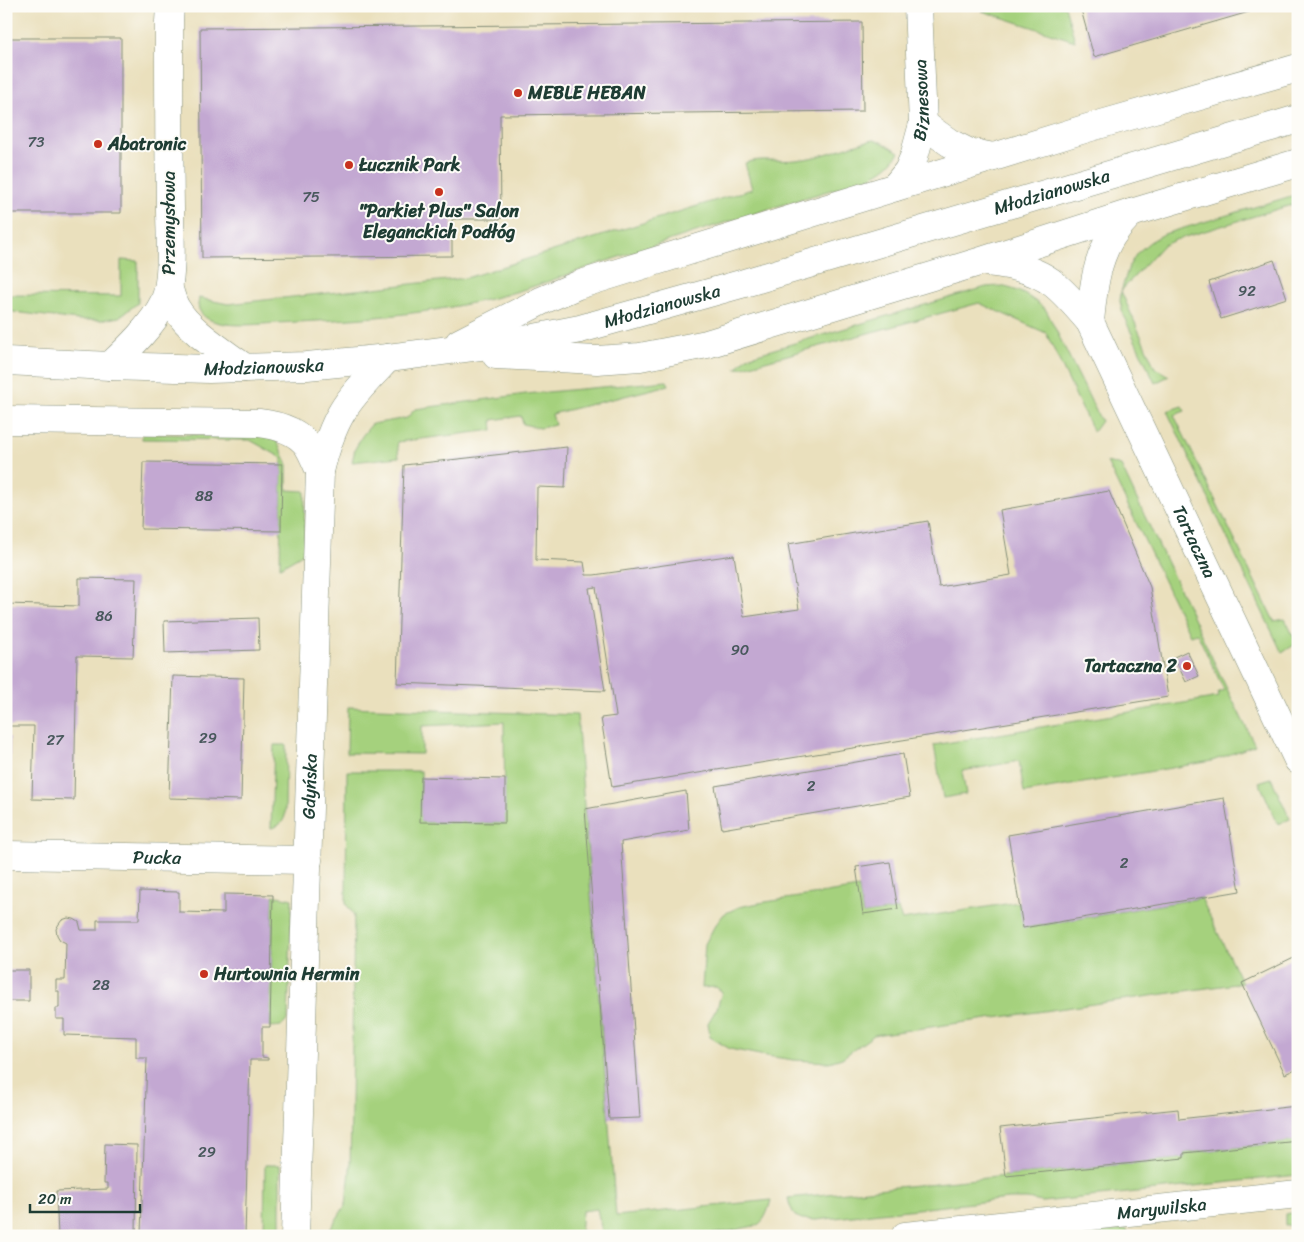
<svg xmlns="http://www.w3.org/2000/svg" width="1304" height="1242" font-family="Sriracha,sans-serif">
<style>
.green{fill:#a5d17d;stroke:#628758}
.building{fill:#c3a8d2}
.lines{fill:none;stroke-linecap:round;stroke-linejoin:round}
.street-casing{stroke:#848e78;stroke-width:29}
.secondary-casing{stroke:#848e78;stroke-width:29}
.street{stroke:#fff;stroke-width:28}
.secondary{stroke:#fff;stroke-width:28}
.poi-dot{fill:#c8321e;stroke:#fdfcf7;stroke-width:2}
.labels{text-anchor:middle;stroke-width:4;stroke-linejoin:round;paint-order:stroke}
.number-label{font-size:15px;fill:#48585c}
.poi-label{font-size:18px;font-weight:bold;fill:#1f3d34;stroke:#fdfcf7;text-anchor:start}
.street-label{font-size:18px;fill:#1f3d34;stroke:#fdfcf7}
</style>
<rect width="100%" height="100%" fill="#fdfcf7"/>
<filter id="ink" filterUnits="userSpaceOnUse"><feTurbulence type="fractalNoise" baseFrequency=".02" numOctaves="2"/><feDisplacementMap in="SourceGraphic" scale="10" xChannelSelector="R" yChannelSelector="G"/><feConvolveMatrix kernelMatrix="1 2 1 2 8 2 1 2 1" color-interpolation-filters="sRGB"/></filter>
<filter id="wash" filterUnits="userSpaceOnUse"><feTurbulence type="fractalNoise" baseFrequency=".0096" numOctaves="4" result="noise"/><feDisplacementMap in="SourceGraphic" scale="20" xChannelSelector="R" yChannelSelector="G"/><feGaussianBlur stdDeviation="1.12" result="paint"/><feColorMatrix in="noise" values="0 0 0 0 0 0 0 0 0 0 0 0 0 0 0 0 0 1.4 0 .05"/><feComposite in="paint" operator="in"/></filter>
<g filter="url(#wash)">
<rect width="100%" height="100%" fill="#eae0bd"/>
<path class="green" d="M 1001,6 L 1065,6 L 1075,41 L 982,11 Z
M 873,140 L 881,142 L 899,152 C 889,169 878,173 861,181 C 780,205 700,230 619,257 C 570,273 522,293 472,303 C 407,317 342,320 276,323 C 258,324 201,332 198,305 C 198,303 199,300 199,298 L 228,304 L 466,278 L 752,189 L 745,163 C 762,157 779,162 796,160 C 823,158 847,145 873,140 Z
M 1298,194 L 1298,203 L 1175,240 L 1162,246 L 1121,291 L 1155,368 L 1169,376 L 1155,383 L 1123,315 L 1120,301 L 1121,292 L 1129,266 L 1137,253 L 1150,242 L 1164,234 Z
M 121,260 L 138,261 L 138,303 L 119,317 L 102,320 L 78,320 L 6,311 L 6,295 L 121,296 Z
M 999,286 C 1019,289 1031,297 1046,310 L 1101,421 L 1093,432 L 1046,333 L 979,303 L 736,369 L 747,357 L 986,287 Z
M 667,381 L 669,385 L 552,414 L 555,425 L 540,428 L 523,424 L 521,416 L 492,420 L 493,430 L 397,442 L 399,457 L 352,462 L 355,449 L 362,436 L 372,424 L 407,418 L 415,409 L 526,394 Z
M 1182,406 L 1185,411 L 1174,415 L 1274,621 L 1285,619 L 1297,643 L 1282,653 L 1167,411 Z
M 142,434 L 274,436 L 287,462 L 287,490 L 305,491 L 304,553 L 280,567 L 282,458 L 250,440 L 142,439 Z
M 1107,462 L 1121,466 L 1227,689 L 1255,745 L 1212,761 L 1024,793 L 1019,761 L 962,771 L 966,794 L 943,798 L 934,745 L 1219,697 L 1218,692 L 1224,690 L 1197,633 L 1190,635 Z
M 348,707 L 577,715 L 616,1216 L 771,1200 C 769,1207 766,1219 759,1224 C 755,1226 749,1227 744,1228 C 699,1240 650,1236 603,1236 L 597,1209 L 582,1211 L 580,1236 L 326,1236 L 346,1204 L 350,1172 L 354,915 L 346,904 L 347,771 L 421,771 L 421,822 L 505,823 L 504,722 L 422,726 L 422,754 L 347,753 Z
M 274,745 L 286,745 L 285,816 C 282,824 279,826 271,828 Z
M 1271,778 L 1290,819 L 1278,824 L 1259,782 Z
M 859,888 L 863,914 L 898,909 L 902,920 L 1019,902 L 1024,928 L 1201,898 L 1242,983 L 874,1035 L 842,1058 L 829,1062 L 794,1060 L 760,1055 L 730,1049 L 710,1037 L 708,1023 L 717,1008 L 722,992 L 716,987 L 702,988 L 705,944 L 714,927 L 724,914 L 739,907 L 759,903 Z
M 273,895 L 292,899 L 288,1018 C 283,1028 280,1026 270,1027 Z
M 1298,1141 L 1298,1175 L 1042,1202 L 1027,1199 L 1008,1199 L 816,1220 L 802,1219 L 795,1216 L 790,1206 L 788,1198 L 1184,1158 L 1184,1153 Z
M 265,1165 L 280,1165 L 280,1236 L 264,1236 Z
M 1298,1212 L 1298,1225 L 1285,1226 L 1285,1214 Z
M 1127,1229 L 1128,1236 L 1064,1236 Z"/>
<g id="blocks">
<path class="building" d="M 1080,6 L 1266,6 L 1266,7 L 1094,57 Z
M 862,22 L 863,111 L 500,115 L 501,219 L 452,219 L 452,256 L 202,258 L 200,28 Z
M 6,38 L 121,38 L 121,213 L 6,213 Z
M 1274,260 L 1287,298 L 1221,319 L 1209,282 Z
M 567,447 L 565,488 L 537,487 L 536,560 L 584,562 L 586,575 L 594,575 L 734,555 L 744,617 L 799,609 L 788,544 L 928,521 L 939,587 L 1011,575 L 1000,510 L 1109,491 L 1150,587 L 1168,697 L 612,787 L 601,718 L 616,716 L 596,587 L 589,588 L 605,691 L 397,683 L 404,465 Z
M 143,462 L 282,464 L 281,531 L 141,529 Z
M 79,578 L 136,579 L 133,657 L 77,656 L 74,800 L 32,799 L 34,726 L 6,726 L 6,604 L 79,606 Z
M 258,618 L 259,650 L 165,653 L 164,621 Z
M 1187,651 L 1199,676 L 1186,682 L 1174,657 Z
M 173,676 L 244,678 L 241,800 L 169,798 Z
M 6,737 L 10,737 L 9,786 L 6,785 Z
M 903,754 L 910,797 L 722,829 L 715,786 Z
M 421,777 L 505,779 L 505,823 L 420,822 Z
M 686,791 L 689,830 L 621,842 L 640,1118 L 609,1119 L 585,809 Z
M 1224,798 L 1240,891 L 1023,928 L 1008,835 Z
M 890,862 L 898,909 L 863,914 L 856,867 Z
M 140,891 L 179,892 L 179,912 L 224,913 L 224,894 L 273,895 L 270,1027 L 262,1027 L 262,1057 L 268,1058 L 268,1060 L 250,1060 L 245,1236 L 141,1234 L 147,1058 L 136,1058 L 136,1037 L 64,1035 L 64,1019 L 56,1019 L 56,1008 L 59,1008 L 59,991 L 56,991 L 56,980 L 65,980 L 66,943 L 60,940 L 57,935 L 56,929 L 59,924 L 62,920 L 68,918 L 74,919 L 79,922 L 81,930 L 97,930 L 97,920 L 139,920 Z
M 1298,956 L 1298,1068 L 1285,1074 L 1242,983 Z
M 8,970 L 29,970 L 29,1001 L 7,1001 Z
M 1297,1106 L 1298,1141 L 1184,1153 L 1184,1158 L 1006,1176 L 1000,1128 L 1178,1109 L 1179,1119 Z
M 105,1144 L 137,1145 L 136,1236 L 108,1236 L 108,1234 L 58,1236 L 56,1191 L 108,1189 L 108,1183 L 104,1183 Z"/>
</g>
</g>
<g filter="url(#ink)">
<use href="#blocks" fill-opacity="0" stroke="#848e78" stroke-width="1"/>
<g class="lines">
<g class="street-casing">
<g id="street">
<path d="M 923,124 L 950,143 L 968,152 L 993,157"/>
<path id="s1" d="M 895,187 L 908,171 L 914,157 L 923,124 L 918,6"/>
<path d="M 169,289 C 171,296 173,303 176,308 C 189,331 224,352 245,368"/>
<path d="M 110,366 C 128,349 153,325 164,302 C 174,281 170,233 170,208 C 169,146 169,84 169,22 L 170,6"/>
<path d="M 6,420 L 259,423 C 277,425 297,430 308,446 C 313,454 316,463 320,471"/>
<path id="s2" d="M 6,855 L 308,860"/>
<path id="s3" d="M 295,1236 L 320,471 C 325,451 331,430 342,412 C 353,393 373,374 388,358"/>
<path id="s4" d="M 905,1236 L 1298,1194"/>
</g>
</g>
<g class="secondary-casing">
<g id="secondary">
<path id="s5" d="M 986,262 C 1010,264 1036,269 1055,285 C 1068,296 1079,309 1090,322 L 1298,760"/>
<path d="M 1090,322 C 1093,290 1096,256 1116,230 C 1120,224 1126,218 1131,213"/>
<path d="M 459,343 L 543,300 L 578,285 L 1091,127 L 1298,68"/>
<path d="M 496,355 L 597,360 L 640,357 L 707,344 L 982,261 L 1131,213 L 1298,163"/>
<path id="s6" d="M 6,361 L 110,366 L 209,369 L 307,366 L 388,358 L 519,341 L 580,329 L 741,284 L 1298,119"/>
</g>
</g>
<use href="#street" class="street"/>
<use href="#secondary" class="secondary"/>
</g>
</g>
<g class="poi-dot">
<circle cx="518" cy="93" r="5"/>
<circle cx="98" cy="144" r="5"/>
<circle cx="349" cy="165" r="5"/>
<circle cx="439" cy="192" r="5"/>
<circle cx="1187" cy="666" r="5"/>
<circle cx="204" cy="974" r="5"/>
</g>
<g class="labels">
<g class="number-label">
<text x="36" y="147">73</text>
<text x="311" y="202">75</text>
<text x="1247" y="296">92</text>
<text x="204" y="501">88</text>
<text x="104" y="621">86</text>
<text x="740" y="655">90</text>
<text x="208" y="743">29</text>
<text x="55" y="745">27</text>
<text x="811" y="791">2</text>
<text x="1124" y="868">2</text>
<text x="101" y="990">28</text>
<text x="207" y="1157">29</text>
</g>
<g class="poi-label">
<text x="528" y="99">MEBLE HEBAN</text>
<text x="108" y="150">Abatronic</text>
<text x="359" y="171">Łucznik Park</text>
<text x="439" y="217" text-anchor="middle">"Parkiet Plus" Salon<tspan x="439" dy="21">Eleganckich Podłóg</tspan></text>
<text x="1177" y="672" text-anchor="end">Tartaczna 2</text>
<text x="214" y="980">Hurtownia Hermin</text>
</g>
<g class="street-label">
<text dy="6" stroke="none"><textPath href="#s1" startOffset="94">Biznesowa</textPath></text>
<text dy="6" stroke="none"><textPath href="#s6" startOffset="1068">Młodzianowska</textPath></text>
<text transform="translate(169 223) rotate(-90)" y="6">Przemysłowa</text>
<text dy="6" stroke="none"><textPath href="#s6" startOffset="662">Młodzianowska</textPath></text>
<text dy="6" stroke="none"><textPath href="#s6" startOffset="258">Młodzianowska</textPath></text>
<text dy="6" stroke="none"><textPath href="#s5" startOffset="368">Tartaczna</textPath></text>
<text dy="6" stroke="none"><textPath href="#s3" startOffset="450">Gdyńska</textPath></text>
<text dy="6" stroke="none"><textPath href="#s2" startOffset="151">Pucka</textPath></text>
<text dy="6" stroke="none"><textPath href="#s4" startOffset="258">Marywilska</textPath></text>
</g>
</g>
<rect width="1304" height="1242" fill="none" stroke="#fdfcf7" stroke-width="25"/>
<path d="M30 1204v8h110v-8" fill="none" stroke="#1f3d34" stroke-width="2.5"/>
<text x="38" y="1204" font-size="15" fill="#1f3d34" stroke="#fdfcf7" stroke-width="4" paint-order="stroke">20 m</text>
</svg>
